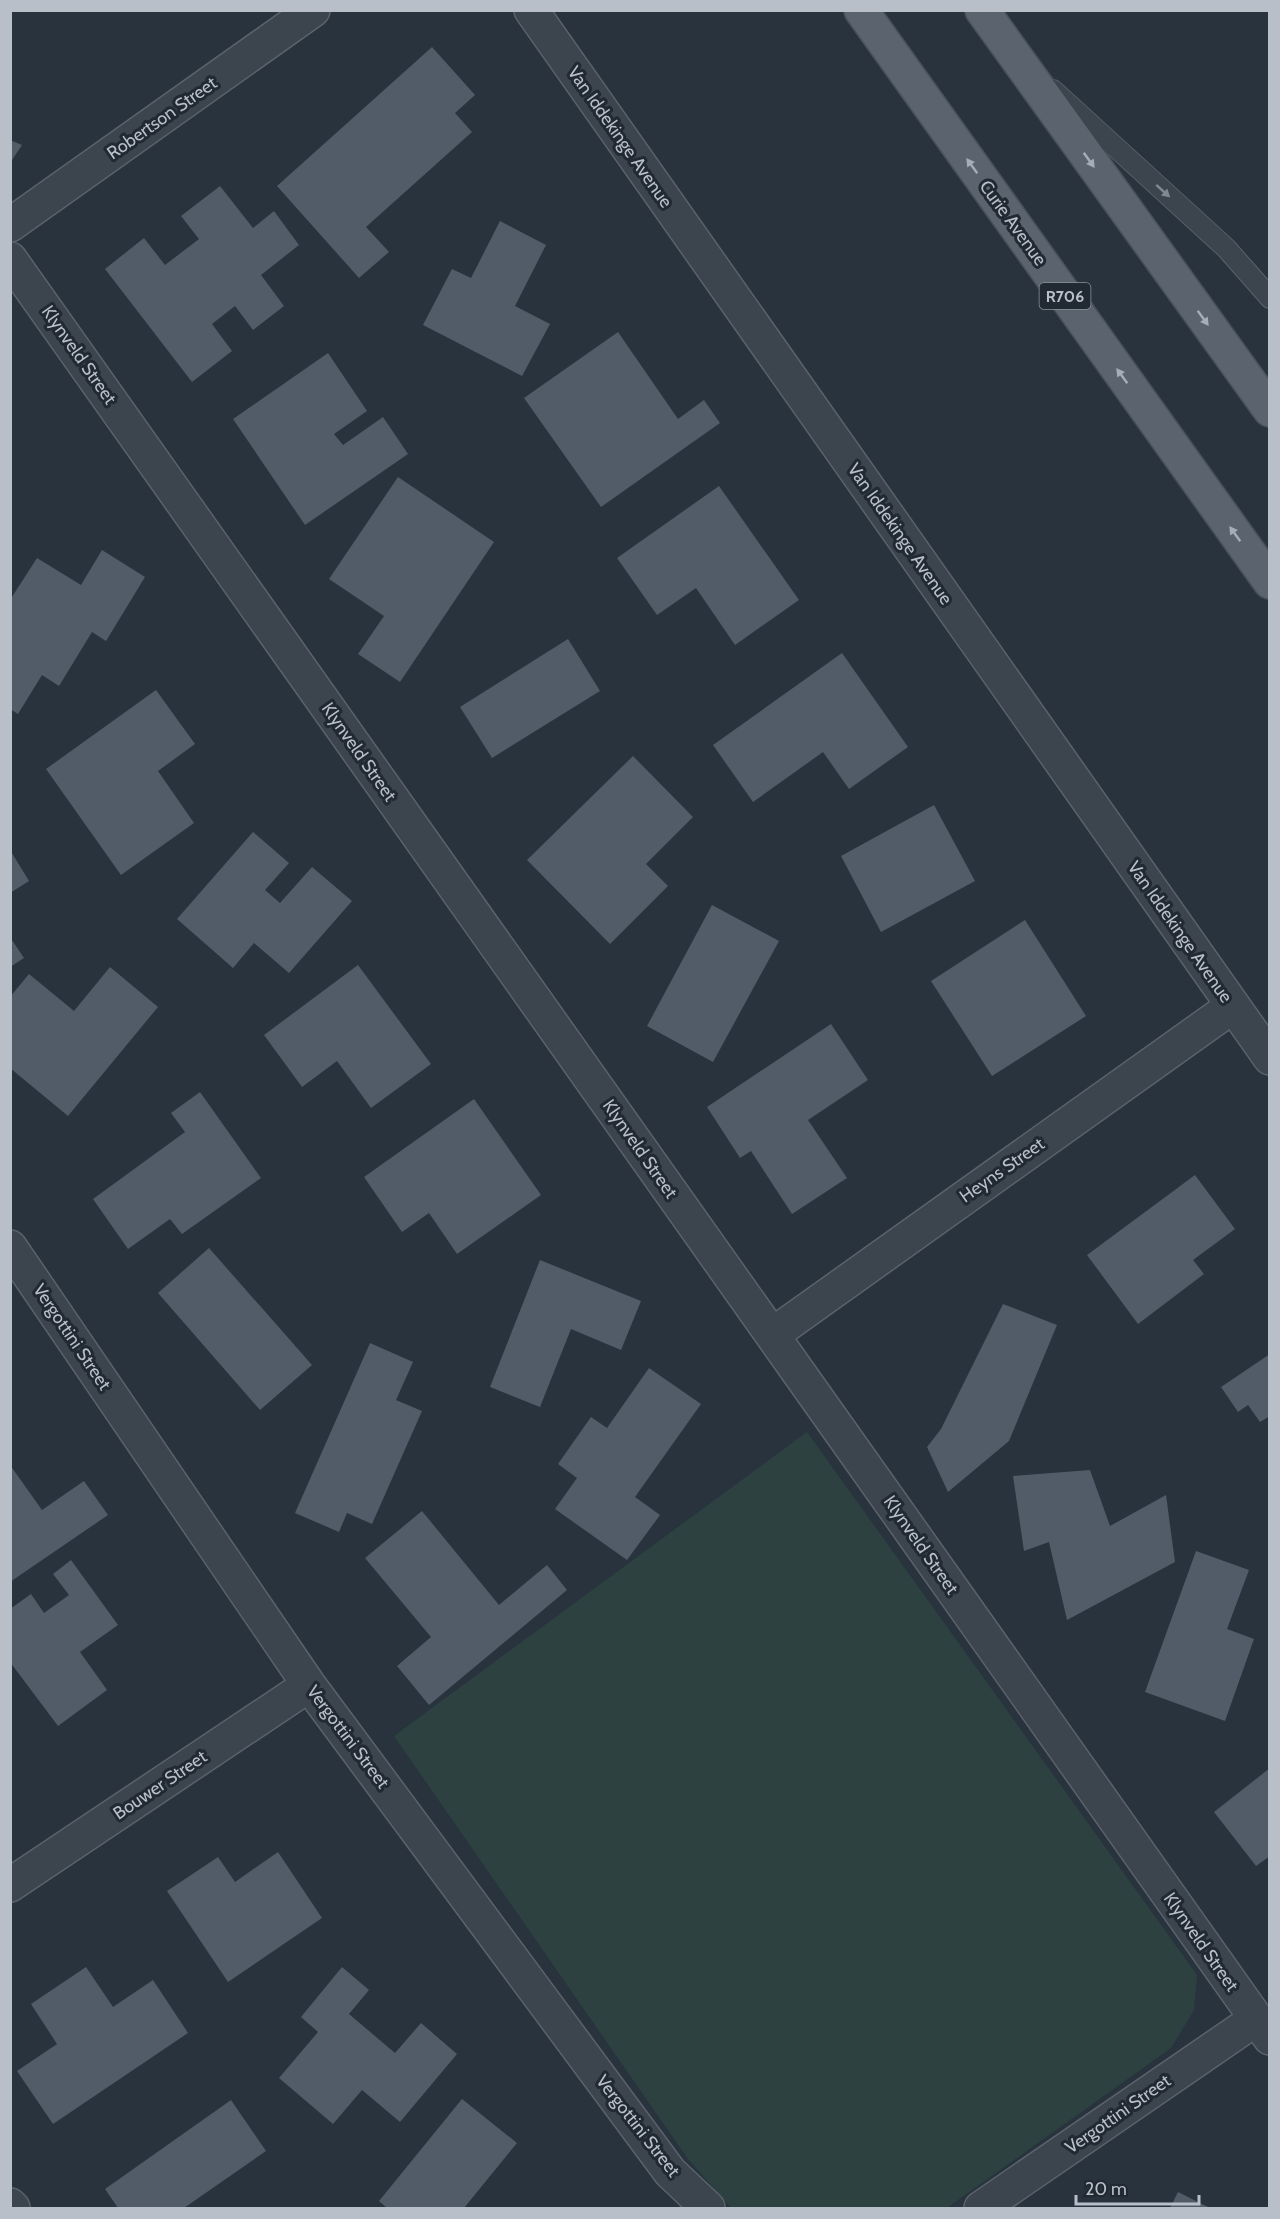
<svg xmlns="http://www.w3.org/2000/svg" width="1280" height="2219" font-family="Cabin,sans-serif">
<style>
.green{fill:#2d4141}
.building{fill:#525c68}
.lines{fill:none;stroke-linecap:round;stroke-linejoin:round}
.lane-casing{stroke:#5a626b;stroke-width:22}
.street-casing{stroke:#5a626b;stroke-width:36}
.primary-casing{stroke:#48505a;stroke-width:36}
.lane{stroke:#3c444e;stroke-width:20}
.street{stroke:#3c444e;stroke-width:33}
.primary{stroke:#5a636e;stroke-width:33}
.oneway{fill:#a5adb6}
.oneway2{fill:#808891}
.labels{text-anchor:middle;stroke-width:6;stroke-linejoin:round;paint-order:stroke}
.shield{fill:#212933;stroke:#8b929b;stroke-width:1.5}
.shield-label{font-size:16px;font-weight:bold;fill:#b8bfc8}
.street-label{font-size:18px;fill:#b8bfc8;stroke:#212933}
</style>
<rect width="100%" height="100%" fill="#28333e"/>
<path class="green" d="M 807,1432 L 1197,1975 L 1194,2010 L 1171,2048 L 947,2208 L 731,2208 L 688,2159 L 394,1736 Z"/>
<path class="building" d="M 432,47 L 475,95 L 455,113 L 472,132 L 366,227 L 389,252 L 359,278 L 277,186 Z
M 10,140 L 22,145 L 10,163 Z
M 220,186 L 253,228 L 274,211 L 299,245 L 261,275 L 284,306 L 253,330 L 235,306 L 212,324 L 232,351 L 192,382 L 105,269 L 144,238 L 165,265 L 199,239 L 181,216 Z
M 500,221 L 546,245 L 515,306 L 550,324 L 522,376 L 423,325 L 452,269 L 471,278 Z
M 618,332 L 678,419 L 704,400 L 720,423 L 601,507 L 524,398 Z
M 328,353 L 367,411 L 334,434 L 343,445 L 383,417 L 408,454 L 305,525 L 233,419 Z
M 398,477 L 494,542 L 400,682 L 358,654 L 384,616 L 329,579 Z
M 719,486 L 799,600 L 735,645 L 696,588 L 657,615 L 617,558 Z
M 102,550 L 145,577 L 106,641 L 92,632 L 59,686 L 42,675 L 18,714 L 10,709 L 10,600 L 37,558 L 81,585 Z
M 568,639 L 600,691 L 492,758 L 460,707 Z
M 842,653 L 908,747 L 849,789 L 823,752 L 753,802 L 713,745 Z
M 156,690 L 195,744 L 158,771 L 194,823 L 121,875 L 46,769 Z
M 633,756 L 693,817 L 646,864 L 668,886 L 610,944 L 527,860 Z
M 934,805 L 975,881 L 881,932 L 841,856 Z
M 253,832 L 289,863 L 265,890 L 280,903 L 312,867 L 352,901 L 289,973 L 254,943 L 233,968 L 177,919 Z
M 10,850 L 29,881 L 10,893 Z
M 712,905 L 779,941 L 713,1062 L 647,1026 Z
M 1025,920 L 1086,1016 L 992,1076 L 931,981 Z
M 10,937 L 24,958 L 10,967 Z
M 358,965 L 431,1064 L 371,1108 L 337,1061 L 302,1087 L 264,1035 Z
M 110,967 L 158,1007 L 68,1116 L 10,1068 L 10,997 L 29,974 L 74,1011 Z
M 831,1024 L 868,1080 L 808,1120 L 847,1178 L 792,1214 L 751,1151 L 740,1158 L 707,1107 Z
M 200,1092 L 261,1178 L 182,1234 L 170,1219 L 128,1249 L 93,1199 L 185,1132 L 171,1113 Z
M 474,1099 L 541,1195 L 457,1254 L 429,1213 L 402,1232 L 364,1177 Z
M 1195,1175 L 1235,1229 L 1193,1260 L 1204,1274 L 1138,1324 L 1087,1255 Z
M 209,1248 L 312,1365 L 260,1410 L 158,1293 Z
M 540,1260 L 641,1301 L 621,1350 L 571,1329 L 540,1407 L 490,1387 Z
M 1003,1304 L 1057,1325 L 1009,1441 L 948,1492 L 927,1447 L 941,1429 Z
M 370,1343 L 413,1362 L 396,1400 L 422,1411 L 372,1524 L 347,1513 L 339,1532 L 295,1513 Z
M 1270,1354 L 1270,1416 L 1260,1422 L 1248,1405 L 1238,1412 L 1221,1387 Z
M 649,1368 L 701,1404 L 635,1497 L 660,1515 L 627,1560 L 555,1509 L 577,1478 L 558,1464 L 591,1417 L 607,1428 Z
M 10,1465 L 42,1510 L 84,1481 L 108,1515 L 10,1582 Z
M 1090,1470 L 1110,1526 L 1166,1495 L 1175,1562 L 1067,1620 L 1049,1542 L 1024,1551 L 1013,1476 Z
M 422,1511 L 499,1605 L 547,1565 L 567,1590 L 429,1705 L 397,1666 L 431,1637 L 365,1558 Z
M 1196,1551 L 1249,1570 L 1227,1629 L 1254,1639 L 1225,1721 L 1145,1692 Z
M 71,1560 L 118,1625 L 80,1652 L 107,1690 L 58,1726 L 10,1662 L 10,1609 L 31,1594 L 44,1613 L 69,1595 L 53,1574 Z
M 1270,1768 L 1270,1856 L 1256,1866 L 1214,1812 Z
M 278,1852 L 322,1918 L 228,1982 L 167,1891 L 218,1857 L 235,1882 Z
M 86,1967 L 113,2007 L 153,1980 L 188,2033 L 53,2124 L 17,2071 L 57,2044 L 31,2004 Z
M 342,1967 L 369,1990 L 349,2014 L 395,2053 L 421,2023 L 457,2054 L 400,2122 L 362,2090 L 333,2124 L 279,2078 L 318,2032 L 301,2017 Z
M 462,2099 L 517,2143 L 464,2208 L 387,2208 L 379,2201 Z
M 231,2100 L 266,2151 L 184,2208 L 118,2208 L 105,2189 Z
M 1178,2192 L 1210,2208 L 1170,2208 Z"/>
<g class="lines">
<g class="lane-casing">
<path id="lane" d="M 1053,90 L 1226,248 L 1270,298"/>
</g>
<g class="street-casing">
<path id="street" d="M 531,10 L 1270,1058
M 10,225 L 313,10
M 10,259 L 1270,2038
M 10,1247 L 309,1685 L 670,2172 L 708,2208
M 772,1335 L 1233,1006
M 10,1885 L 309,1685
M 10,2205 L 13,2208
M 981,2208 L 1256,2019"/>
</g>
<g class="primary-casing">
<path id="primary" d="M 861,10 L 1270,582
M 982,10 L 1270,410"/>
</g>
<use href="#lane" class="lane"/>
<use href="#street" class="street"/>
<use href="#primary" class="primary"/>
</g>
<defs><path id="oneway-solid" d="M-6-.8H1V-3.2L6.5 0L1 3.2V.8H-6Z" transform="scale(1.5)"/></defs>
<g class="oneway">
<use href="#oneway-solid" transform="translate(1089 160) rotate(54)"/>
<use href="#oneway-solid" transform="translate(972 166) rotate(-126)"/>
<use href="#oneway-solid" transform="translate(1203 318) rotate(54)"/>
<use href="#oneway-solid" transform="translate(1122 376) rotate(-126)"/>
<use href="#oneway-solid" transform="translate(1235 534) rotate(-126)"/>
</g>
<use class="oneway2" href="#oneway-solid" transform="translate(1163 191) rotate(42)"/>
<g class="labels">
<rect class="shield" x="1039.5" y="283" width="51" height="26" rx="4.5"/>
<g class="shield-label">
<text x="1065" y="302">R706</text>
</g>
<g class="street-label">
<text transform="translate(162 118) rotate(-35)" y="6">Robertson Street</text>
<text transform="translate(620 137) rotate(55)" y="6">Van Iddekinge Avenue</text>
<text transform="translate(1013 223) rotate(54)" y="6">Curie Avenue</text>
<text transform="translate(79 355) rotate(55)" y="6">Klynveld Street</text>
<text transform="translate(900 534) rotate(55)" y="6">Van Iddekinge Avenue</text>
<text transform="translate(359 752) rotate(55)" y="6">Klynveld Street</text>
<text transform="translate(1180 932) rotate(55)" y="6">Van Iddekinge Avenue</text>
<text transform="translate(640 1149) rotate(55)" y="6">Klynveld Street</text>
<text transform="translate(1002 1170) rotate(-35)" y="6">Heyns Street</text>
<text transform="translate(72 1337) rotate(56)" y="6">Vergottini Street</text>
<text transform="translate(921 1545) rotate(55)" y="6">Klynveld Street</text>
<text transform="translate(348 1737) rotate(53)" y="6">Vergottini Street</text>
<text transform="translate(160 1785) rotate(-34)" y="6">Bouwer Street</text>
<text transform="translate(1201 1942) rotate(55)" y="6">Klynveld Street</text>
<text transform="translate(1118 2114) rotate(-35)" y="6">Vergottini Street</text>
<text transform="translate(638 2126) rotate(52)" y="6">Vergottini Street</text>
</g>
</g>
<rect width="1280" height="2219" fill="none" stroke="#b8bfc8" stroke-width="24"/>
<path d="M1076 2195v9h123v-9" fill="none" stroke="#b8bfc8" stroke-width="3"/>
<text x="1085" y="2195" font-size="18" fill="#b8bfc8" stroke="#212933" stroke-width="4.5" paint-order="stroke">20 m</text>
</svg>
